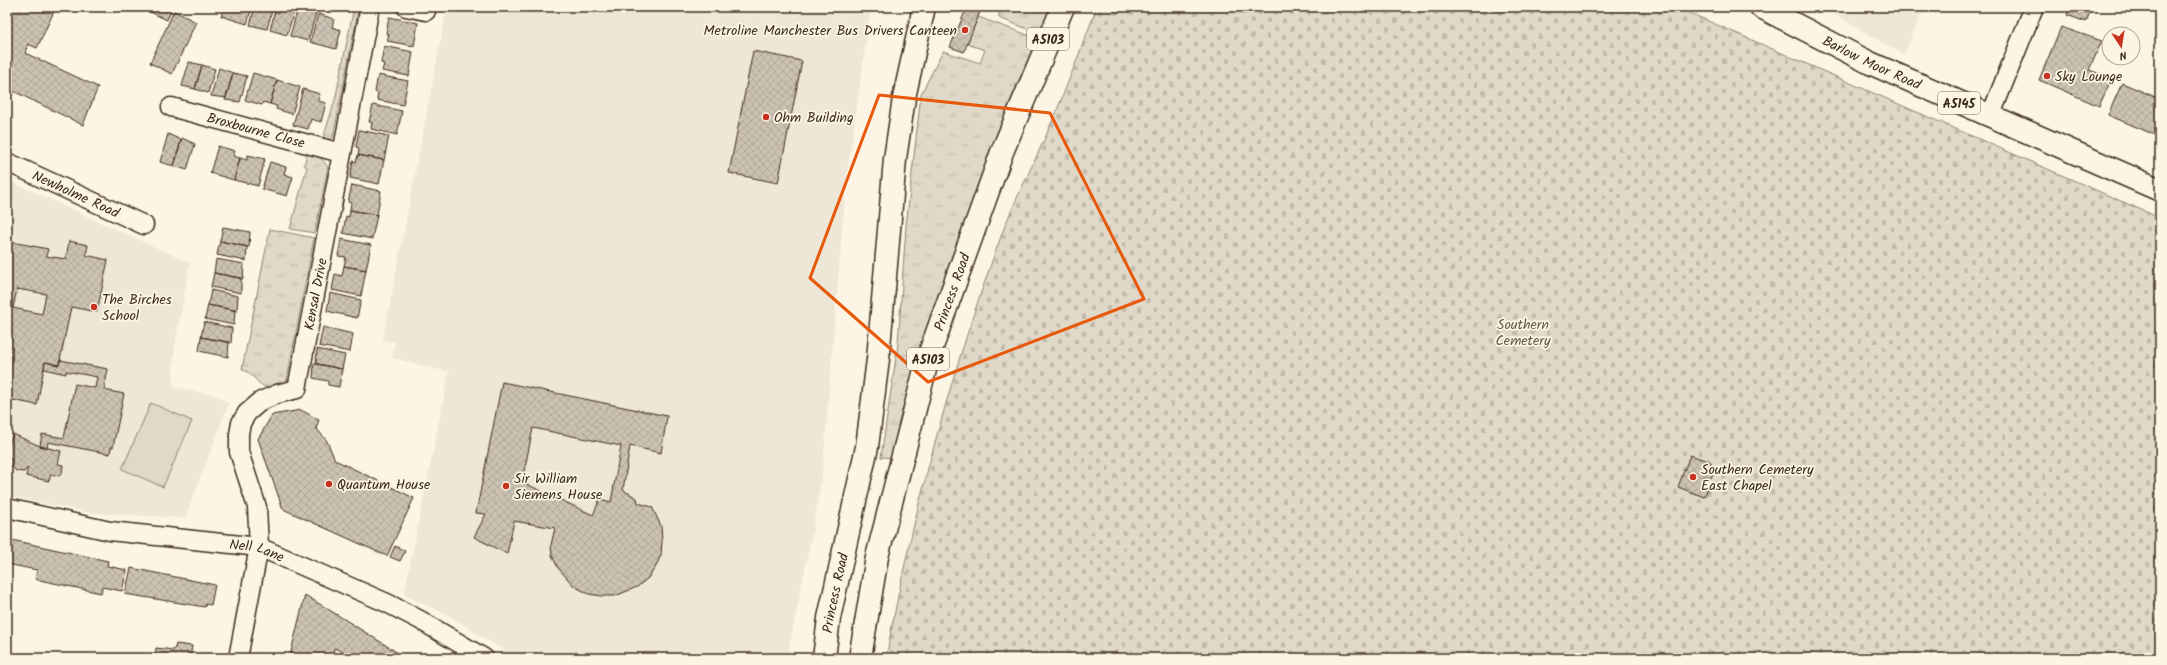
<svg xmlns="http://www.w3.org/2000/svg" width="2167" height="665" font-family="Kalam,sans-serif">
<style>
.built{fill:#eee6d6}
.grass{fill:url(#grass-tufts);stroke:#8e8173}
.cemetery{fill:url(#cemetery-stones);stroke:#8e8173}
.pitch{fill:#e0d8c8;stroke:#8e8173}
.building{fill:url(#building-cross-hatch);stroke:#3b2a1e;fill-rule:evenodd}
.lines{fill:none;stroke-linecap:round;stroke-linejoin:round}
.minor-casing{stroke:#3b2a1e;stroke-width:21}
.major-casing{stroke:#3b2a1e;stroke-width:25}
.highway-casing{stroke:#3b2a1e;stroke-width:25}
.minor{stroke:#fcf5e5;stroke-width:18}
.major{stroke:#fcf5e5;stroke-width:22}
.highway{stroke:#fcf5e5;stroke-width:22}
.marked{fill:none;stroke:#e8590c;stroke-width:3;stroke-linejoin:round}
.poi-dot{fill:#c8321e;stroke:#fcf5e5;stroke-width:1.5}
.labels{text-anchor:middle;stroke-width:3.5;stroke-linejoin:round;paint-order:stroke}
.shield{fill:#fcf5e5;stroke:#75675a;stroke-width:1}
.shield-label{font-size:13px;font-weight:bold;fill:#3b2a1e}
.poi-label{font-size:14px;fill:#3b2a1e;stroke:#fcf5e5;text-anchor:start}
.street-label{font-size:14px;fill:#3b2a1e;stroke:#fcf5e5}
.park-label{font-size:14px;fill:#645648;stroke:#fcf5e5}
</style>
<defs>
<pattern id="grass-tufts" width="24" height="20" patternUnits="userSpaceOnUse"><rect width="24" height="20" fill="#e0d8c8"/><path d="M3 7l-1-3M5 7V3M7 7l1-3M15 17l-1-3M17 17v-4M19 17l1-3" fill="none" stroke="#c1baab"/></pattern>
<pattern id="cemetery-stones" width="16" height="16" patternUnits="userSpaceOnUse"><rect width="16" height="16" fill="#e0d8c8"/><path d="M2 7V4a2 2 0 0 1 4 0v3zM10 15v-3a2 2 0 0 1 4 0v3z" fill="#c1baab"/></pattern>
<pattern id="building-cross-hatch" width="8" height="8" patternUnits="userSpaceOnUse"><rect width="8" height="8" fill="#ccc2b3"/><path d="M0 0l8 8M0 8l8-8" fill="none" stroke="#b0a79a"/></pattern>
</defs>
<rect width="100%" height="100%" fill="#fcf5e5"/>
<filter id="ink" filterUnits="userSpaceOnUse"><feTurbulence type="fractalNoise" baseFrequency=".025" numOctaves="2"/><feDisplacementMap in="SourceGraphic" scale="8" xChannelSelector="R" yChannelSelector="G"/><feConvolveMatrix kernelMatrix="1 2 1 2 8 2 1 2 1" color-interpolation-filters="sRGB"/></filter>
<g filter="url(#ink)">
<path class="built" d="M 447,7 L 871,7 L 846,182 L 823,468 L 812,534 L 787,658 L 515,658 L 448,615 L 404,595 L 449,372 L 392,358 L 395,342 L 383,340 Z
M 1822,7 L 1924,7 L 1904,55 Z
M 7,180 L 190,263 L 174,351 L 173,387 L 215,395 L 229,403 L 185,518 L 92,513 L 7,496 Z"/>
<path class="grass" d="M 354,7 L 358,12 L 333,138 L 322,142 L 335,100 Z
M 999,7 L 1052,7 L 1041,34 L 999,18 Z
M 978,17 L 1039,39 L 892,458 L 881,457 L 898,344 L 906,226 L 921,94 L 943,51 L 980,63 L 985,50 L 967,44 Z
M 307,154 L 321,158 L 328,167 L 315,233 L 290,229 L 307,167 L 304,165 Z
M 270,229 L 314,238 L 287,380 C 283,387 270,390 263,386 C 255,381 252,373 242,369 Z"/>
<path class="cemetery" d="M 1097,7 L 1676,7 L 2160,218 L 2160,658 L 886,658 C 913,510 953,364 1006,223 C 1018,194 1032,167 1045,138 C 1064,95 1080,51 1097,7 Z"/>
<path class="pitch" d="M 151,403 L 192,421 L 163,487 L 122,469 Z"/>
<path class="building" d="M 8,7 L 56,7 L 37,48 L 28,44 L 25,53 L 98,87 L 83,125 L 7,88 Z
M 145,7 L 162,7 L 171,11 L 167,20 L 144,9 Z
M 224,7 L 252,7 L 247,24 L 221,16 Z
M 255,7 L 273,7 L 267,29 L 250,25 Z
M 276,7 L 295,8 L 287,35 L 270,30 Z
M 967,7 L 982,7 L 964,52 L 950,47 Z
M 2070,7 L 2092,7 L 2086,22 L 2067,15 Z
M 298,8 L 316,13 L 308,41 L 290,36 Z
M 174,11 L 196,22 L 172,74 L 150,63 Z
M 318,14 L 334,19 L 332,27 L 341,30 L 336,49 L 310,42 Z
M 389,17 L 418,23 L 414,46 L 387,41 L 389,34 L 386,34 Z
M 2061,27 L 2102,41 L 2089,70 L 2112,78 L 2099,106 L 2039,80 Z
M 384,46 L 413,52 L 409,76 L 382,71 L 384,64 L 381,63 Z
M 753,51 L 802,61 L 778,183 L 729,173 Z
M 189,62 L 202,65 L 195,89 L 182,86 Z
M 202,65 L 215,69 L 208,93 L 195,89 Z
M 219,68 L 233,73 L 226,98 L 211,96 Z
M 233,73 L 247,76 L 240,102 L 225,100 Z
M 253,73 L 277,80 L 270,104 L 263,102 L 262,105 L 245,100 Z
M 378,75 L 408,81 L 403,105 L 377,100 L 378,93 L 375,92 Z
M 277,80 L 300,87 L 292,114 L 276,109 L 277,106 L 270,104 Z
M 2122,83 L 2160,99 L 2160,137 L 2108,115 Z
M 303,89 L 320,94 L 318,101 L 326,103 L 321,122 L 311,119 L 308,129 L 293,125 Z
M 373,105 L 402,111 L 397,135 L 371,129 L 372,122 L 369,122 Z
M 359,130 L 389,136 L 384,160 L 358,155 L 359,148 L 356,147 Z
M 168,134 L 181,140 L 174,166 L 160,162 Z
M 182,138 L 195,144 L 187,170 L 174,166 Z
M 218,146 L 235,151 L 233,156 L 240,158 L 234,180 L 210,173 Z
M 248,155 L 265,159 L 258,186 L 234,180 L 240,158 L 247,160 Z
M 358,155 L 384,160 L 379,184 L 350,178 L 353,161 L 356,162 Z
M 270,162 L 286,167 L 284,174 L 293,177 L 287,196 L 262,189 Z
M 352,185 L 381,191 L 377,215 L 350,210 L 351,203 L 348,202 Z
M 350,210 L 377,215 L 372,239 L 343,233 L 346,216 L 349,217 Z
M 223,227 L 250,232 L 249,247 L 220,241 Z
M 341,239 L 371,245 L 366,270 L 344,266 L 346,257 L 338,256 Z
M 7,241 L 48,249 L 46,256 L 66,259 L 69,241 L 88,245 L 86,255 L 108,260 L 97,312 L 71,307 L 59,365 L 45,362 L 37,405 L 7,399 ZM 17,289 L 46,294 L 42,314 L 13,308 Z
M 220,241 L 247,247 L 246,261 L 217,255 Z
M 216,259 L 244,264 L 243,279 L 214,273 Z
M 344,266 L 366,270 L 361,296 L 332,290 L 335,274 L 342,276 Z
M 214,273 L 241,278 L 241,293 L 211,287 Z
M 211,290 L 238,296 L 237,311 L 208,305 Z
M 330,293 L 361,300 L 357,318 L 327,311 Z
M 208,305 L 235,310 L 234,325 L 205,319 Z
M 204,322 L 232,328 L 231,343 L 201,337 Z
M 323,327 L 353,334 L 350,352 L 319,346 Z
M 201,337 L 229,342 L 228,357 L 199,351 Z
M 317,349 L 345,355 L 342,369 L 316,364 Z
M 60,360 L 108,369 L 104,390 L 124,394 L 113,447 L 111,447 L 110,454 L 48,442 L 47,448 L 40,446 L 42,434 L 64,438 L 75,384 L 95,388 L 97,377 L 66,371 L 66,374 L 44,369 L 45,362 L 59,365 Z
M 314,363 L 342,369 L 339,387 L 328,385 L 328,381 L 313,378 Z
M 502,382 L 667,416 L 661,453 L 630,446 L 623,490 L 637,498 L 638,503 L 652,507 L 661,526 L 662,541 L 661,555 L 655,568 L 648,578 L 637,587 L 615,596 L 602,596 L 589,594 L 574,586 L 558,568 L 552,555 L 551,545 L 555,528 L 514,521 L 507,554 L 474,537 L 486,514 L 476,513 ZM 533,428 L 621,446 L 611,502 L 600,499 L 593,515 L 522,482 Z
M 301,410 L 319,420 L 316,428 L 327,441 L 335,460 L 414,498 L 387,556 L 283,509 L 258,439 L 272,415 Z
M 13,434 L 40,446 L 61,451 L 58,464 L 63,465 L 62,473 L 59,476 L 51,474 L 49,481 L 26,476 L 28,467 L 24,472 L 16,471 L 11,465 L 11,459 L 7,457 L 7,448 Z
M 1690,455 L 1711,462 L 1710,466 L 1715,468 L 1711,478 L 1704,476 L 1701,485 L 1708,488 L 1704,497 L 1678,487 Z
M 12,540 L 108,561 L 107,566 L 127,570 L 122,591 L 102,587 L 101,593 L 35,579 L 37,570 L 7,564 L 7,545 L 11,546 Z
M 395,546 L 405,551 L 400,561 L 390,557 Z
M 131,568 L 215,585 L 211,605 L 206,604 L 205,607 L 125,594 Z
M 305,595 L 352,624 L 406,658 L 356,658 L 334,648 L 333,658 L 299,658 L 290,656 Z
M 176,644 L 192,646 L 190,658 L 155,658 L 156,648 L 174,650 Z"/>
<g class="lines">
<g class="minor-casing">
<g id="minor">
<path d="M 406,7 L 426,11"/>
<path id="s1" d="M 171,107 L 341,153"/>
<path d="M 1990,117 L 2034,7"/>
<path id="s2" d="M 7,162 L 144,225"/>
<path id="s3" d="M 7,508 L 110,531 L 259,547 L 387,603 L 420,620 L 484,658"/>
<path id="s4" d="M 238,658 L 259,547 L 257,507 L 239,452 L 239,434 L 241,423 L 247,413 L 261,401 L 277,394 L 297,389 L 370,7"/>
</g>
</g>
<g class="major-casing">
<g id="major">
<path id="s5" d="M 1761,7 L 1870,63 L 2160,190"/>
</g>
</g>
<g class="highway-casing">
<g id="highway">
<path id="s6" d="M 824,658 L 829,618 L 867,447 L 878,359 L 895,159 L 904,98 L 924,7"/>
<path id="s7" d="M 860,658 L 877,557 L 928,358 L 1002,152 L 1063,7"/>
</g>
</g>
<use href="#minor" class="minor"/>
<use href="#major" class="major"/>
<use href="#highway" class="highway"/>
</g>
</g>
<path class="marked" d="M 879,95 L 1050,113 L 1144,299 L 928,382 L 810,278 Z"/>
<g class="poi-dot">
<circle cx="965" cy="30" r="4"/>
<circle cx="2047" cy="76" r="4"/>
<circle cx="766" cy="117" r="4"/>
<circle cx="94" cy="307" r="4"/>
<circle cx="1693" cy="477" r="4"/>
<circle cx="329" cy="484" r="4"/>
<circle cx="506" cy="486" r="4"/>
</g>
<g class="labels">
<g class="shield">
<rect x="1027" y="28" width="42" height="22" rx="3"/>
<rect x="1938" y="92" width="42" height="22" rx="3"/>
<rect x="907" y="348" width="42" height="22" rx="3"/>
</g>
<g class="shield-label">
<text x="1048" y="44">A5103</text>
<text x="1959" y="108">A5145</text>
<text x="928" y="364">A5103</text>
</g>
<g class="poi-label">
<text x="957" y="35" text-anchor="end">Metroline Manchester Bus Drivers Canteen</text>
<text x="2055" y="81">Sky Lounge</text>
<text x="774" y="122">Ohm Building</text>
<text x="102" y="304">The Birches<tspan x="102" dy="16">School</tspan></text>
<text x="1701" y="474">Southern Cemetery<tspan x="1701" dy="16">East Chapel</tspan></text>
<text x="514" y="483">Sir William<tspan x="514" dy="16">Siemens House</tspan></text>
<text x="337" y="489">Quantum House</text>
</g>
<g class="street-label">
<text dy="5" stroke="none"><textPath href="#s5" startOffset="124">Barlow Moor Road</textPath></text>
<text dy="5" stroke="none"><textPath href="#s1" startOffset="88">Broxbourne Close</textPath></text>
<text dy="5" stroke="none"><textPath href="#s2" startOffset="76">Newholme Road</textPath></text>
<text dy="5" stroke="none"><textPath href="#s7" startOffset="378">Princess Road</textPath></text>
<text dy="5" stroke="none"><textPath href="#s4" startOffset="405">Kensal Drive</textPath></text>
<text dy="5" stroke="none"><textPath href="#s3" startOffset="254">Nell Lane</textPath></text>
<text dy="5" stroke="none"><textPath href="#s6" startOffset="66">Princess Road</textPath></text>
</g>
<g class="park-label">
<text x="1523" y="329">Southern<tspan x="1523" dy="16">Cemetery</tspan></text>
</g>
</g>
<rect width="2167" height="665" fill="none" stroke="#fcf5e5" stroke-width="24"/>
<rect x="12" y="12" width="2143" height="641" fill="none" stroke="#3b2a1e" stroke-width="1.5" filter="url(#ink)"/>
<g transform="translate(2121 46) rotate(168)"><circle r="19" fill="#fcf5e5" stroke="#afa495"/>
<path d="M0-3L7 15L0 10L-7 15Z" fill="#c8321e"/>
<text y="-6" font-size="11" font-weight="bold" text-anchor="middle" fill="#3b2a1e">N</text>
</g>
</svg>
